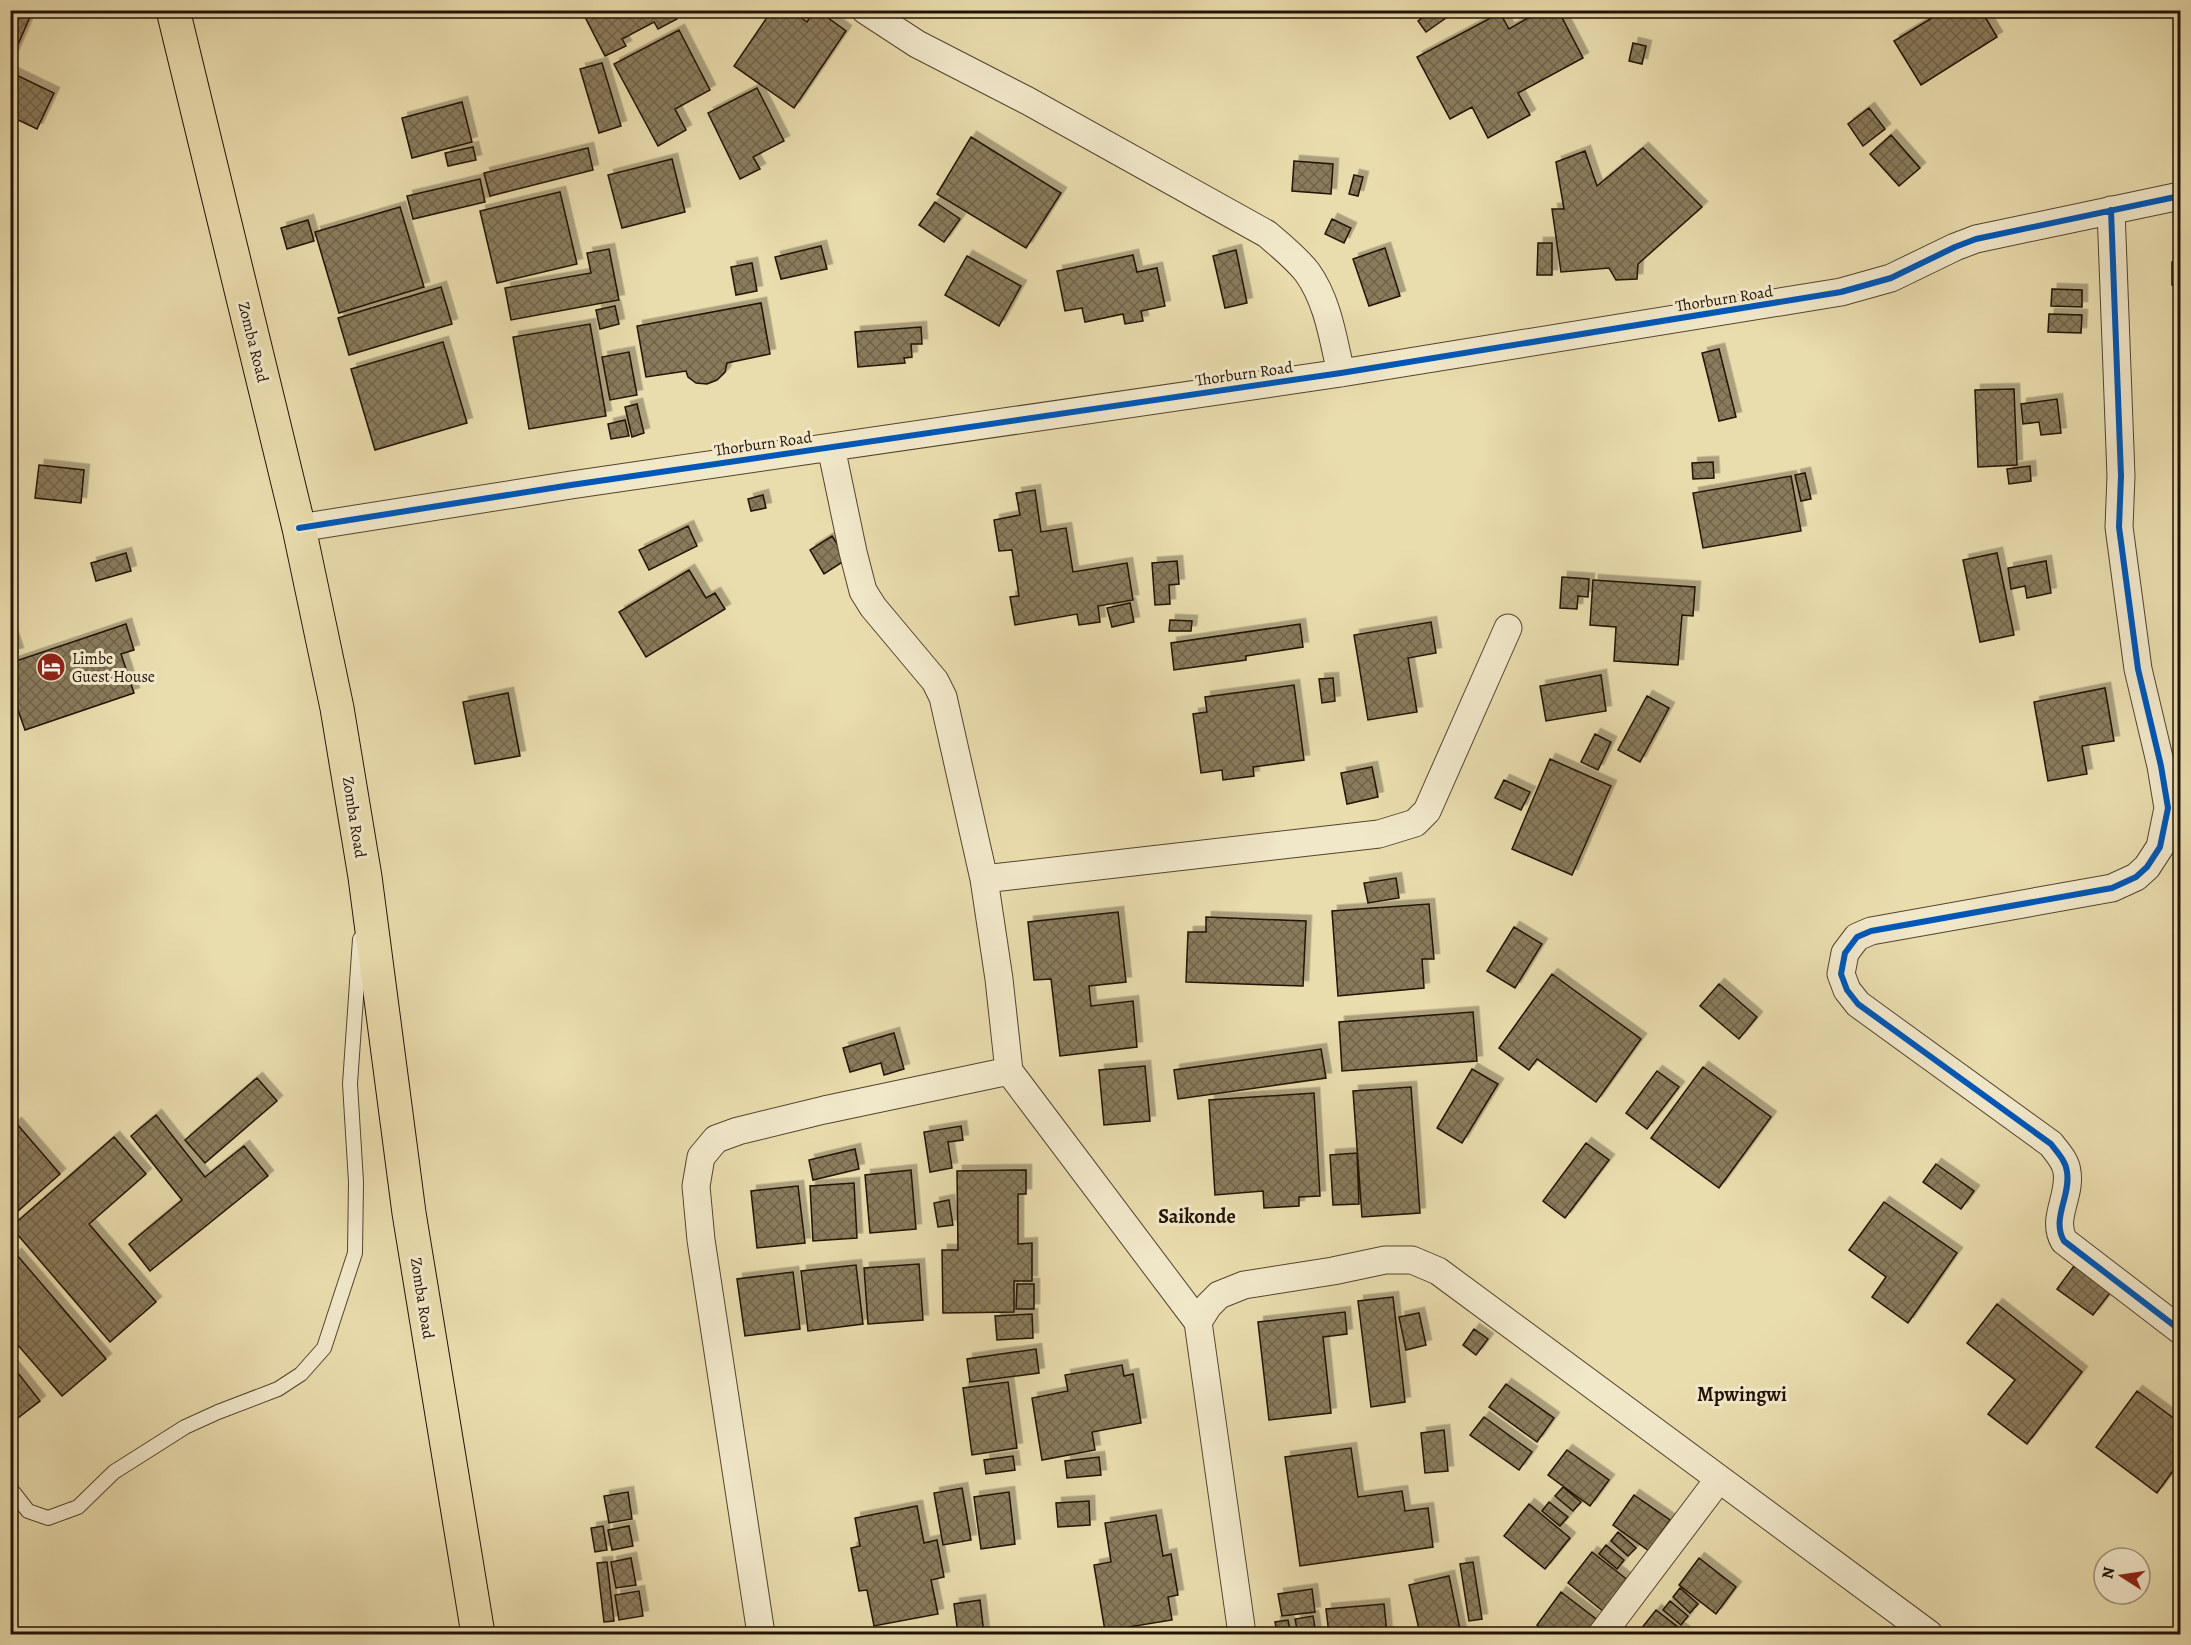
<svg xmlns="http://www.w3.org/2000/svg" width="2191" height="1645" font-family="Alegreya,serif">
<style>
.building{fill:url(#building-cross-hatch);stroke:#221204;stroke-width:1.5;filter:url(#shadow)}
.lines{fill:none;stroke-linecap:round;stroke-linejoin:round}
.lane-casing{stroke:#54442e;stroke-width:16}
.street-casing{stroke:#54442e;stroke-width:29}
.highway-casing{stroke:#221204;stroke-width:35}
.lane{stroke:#f1e8ca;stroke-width:14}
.street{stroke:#f1e8ca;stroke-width:27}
.highway{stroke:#e9dcad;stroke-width:33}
.cycleway-casing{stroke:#f1e8ca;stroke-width:10}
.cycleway{stroke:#0057b8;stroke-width:6}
.labels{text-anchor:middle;stroke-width:6;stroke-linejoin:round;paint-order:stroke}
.street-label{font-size:16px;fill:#221204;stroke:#f1e8ca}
.poi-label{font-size:16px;fill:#221204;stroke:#f1e8ca;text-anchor:start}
.quarter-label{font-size:20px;font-weight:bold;fill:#221204;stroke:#f1e8ca}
</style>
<defs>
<pattern id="building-cross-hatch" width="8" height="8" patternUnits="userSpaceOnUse" patternTransform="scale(1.5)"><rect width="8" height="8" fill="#897b5c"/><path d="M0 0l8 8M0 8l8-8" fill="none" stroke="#70634a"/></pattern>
<filter id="shadow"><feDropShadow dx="5.5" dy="-5.5" stdDeviation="0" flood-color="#0004"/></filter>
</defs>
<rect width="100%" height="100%" fill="#e9dcad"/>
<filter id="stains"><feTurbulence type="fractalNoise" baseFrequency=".00333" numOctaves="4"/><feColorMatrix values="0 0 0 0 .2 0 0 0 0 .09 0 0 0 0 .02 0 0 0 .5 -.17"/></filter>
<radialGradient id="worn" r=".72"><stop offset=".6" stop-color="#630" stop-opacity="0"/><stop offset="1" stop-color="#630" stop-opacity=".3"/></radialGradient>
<path class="building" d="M 10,10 L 33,10 L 13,56 L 10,55 Z
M 594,10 L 672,10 L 677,19 L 658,29 L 654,22 L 622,39 L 626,46 L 605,56 L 584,15 Z
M 772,10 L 790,10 L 807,22 L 815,10 L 817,10 L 846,31 L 794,108 L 734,66 Z
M 1433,10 L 1452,10 L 1453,13 L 1426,32 L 1418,21 Z
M 1542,10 L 1558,10 L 1583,58 L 1518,93 L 1530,115 L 1488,138 L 1472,107 L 1450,119 L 1417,57 L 1500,13 L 1509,29 Z
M 1945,10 L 1981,10 L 1997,37 L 1921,85 L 1894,41 Z
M 679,30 L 710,90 L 675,109 L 686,130 L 658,146 L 614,64 Z
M 1633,43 L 1646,46 L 1642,64 L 1629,61 Z
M 602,63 L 621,126 L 599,133 L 580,69 Z
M 10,72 L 54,93 L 37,129 L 10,116 Z
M 757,88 L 784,141 L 753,157 L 760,169 L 740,179 L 708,113 Z
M 462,102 L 472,142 L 412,158 L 402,118 Z
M 1869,108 L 1885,129 L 1863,146 L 1848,124 Z
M 1891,135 L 1920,168 L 1899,186 L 1870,154 Z
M 971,137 L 1061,193 L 1026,248 L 937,194 Z
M 473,147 L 476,160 L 448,166 L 445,153 Z
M 588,148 L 593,170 L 490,196 L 484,173 Z
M 1643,148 L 1702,207 L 1638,264 L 1637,279 L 1616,280 L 1609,268 L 1561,272 L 1552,209 L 1564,209 L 1556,162 L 1585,151 L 1597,186 Z
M 672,159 L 685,212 L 622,228 L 608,175 Z
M 1294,161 L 1333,164 L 1331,194 L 1292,191 Z
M 1354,175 L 1363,177 L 1358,196 L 1349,194 Z
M 480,179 L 485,202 L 413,219 L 407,196 Z
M 560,192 L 577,264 L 497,283 L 480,211 Z
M 935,202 L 960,219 L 944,242 L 919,225 Z
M 400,207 L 424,287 L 339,313 L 315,232 Z
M 1332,219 L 1351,228 L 1344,243 L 1325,234 Z
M 308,220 L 314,241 L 287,249 L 281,228 Z
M 1538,243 L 1552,243 L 1552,275 L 1537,275 Z
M 821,246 L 827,269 L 781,279 L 775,257 Z
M 1385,248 L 1400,296 L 1369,306 L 1353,259 Z
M 609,249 L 619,300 L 511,320 L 505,288 L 591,273 L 587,253 Z
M 1236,250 L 1247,303 L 1225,308 L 1213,256 Z
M 1133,255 L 1137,272 L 1157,268 L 1165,306 L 1141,311 L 1143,321 L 1125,324 L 1123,314 L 1085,322 L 1082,308 L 1065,311 L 1057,271 Z
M 967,256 L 1021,286 L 999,326 L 945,295 Z
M 2172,262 L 2180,262 L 2180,285 L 2172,285 Z
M 752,263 L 757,291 L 736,295 L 731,267 Z
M 441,287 L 452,324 L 349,355 L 338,318 Z
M 2052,289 L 2082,290 L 2082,307 L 2051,306 Z
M 761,303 L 770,354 L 727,363 L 725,372 L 717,380 L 707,384 L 696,383 L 688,377 L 686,371 L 646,377 L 637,326 Z
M 615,306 L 619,324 L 600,329 L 596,310 Z
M 2049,314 L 2082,315 L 2081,333 L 2048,332 Z
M 590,324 L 606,416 L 529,429 L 513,337 Z
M 921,327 L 922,344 L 911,344 L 912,357 L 904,358 L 905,363 L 858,367 L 855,332 Z
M 443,342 L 467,423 L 375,450 L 351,369 Z
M 1719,349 L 1736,417 L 1719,421 L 1702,353 Z
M 629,352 L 637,395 L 610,400 L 602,357 Z
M 2014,389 L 2017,465 L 1978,467 L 1975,390 Z
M 2057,399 L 2061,433 L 2041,435 L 2039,422 L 2023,424 L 2021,404 Z
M 637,404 L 644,433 L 632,437 L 625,407 Z
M 625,420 L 629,436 L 611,439 L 608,424 Z
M 1713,462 L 1714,478 L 1693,479 L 1692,463 Z
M 39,465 L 84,470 L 81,503 L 35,498 Z
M 2030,466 L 2031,481 L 2009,484 L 2007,469 Z
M 1805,473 L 1811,499 L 1801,501 L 1795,475 Z
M 1791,476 L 1801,531 L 1703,548 L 1693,493 Z
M 1035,490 L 1041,532 L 1066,528 L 1073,572 L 1127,563 L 1133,600 L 1098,606 L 1100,622 L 1079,625 L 1077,614 L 1015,625 L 1010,597 L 1019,596 L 1012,550 L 999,551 L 994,520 L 1020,515 L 1016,493 Z
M 763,495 L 766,508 L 751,511 L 748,499 Z
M 688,526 L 697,546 L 649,570 L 639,550 Z
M 832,536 L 847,559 L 824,574 L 810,550 Z
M 126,553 L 131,571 L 96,581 L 91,563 Z
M 1997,553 L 2014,635 L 1980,642 L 1963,560 Z
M 1177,561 L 1179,584 L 1169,585 L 1170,604 L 1155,605 L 1152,563 Z
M 2046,561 L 2051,593 L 2027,598 L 2025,586 L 2011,589 L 2008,568 Z
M 689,570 L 706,598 L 715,593 L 725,609 L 646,657 L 619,612 Z
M 1562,577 L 1589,579 L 1588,597 L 1578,596 L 1577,609 L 1560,608 Z
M 1593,580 L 1695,587 L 1693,616 L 1682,615 L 1678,665 L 1614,661 L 1616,627 L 1590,625 Z
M 1130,603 L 1134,622 L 1112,627 L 1107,608 Z
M 1170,620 L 1192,621 L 1191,631 L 1169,631 Z
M 1431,622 L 1436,653 L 1408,658 L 1417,712 L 1368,720 L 1354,635 Z
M 126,624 L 134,650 L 121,654 L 134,693 L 25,730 L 10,687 L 10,663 Z
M 1300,624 L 1303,647 L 1246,656 L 1246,660 L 1174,670 L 1171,643 Z
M 10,630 L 18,653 L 10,655 Z
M 1601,675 L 1606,711 L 1546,721 L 1540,686 Z
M 1333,678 L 1335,701 L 1322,703 L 1319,679 Z
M 1294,685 L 1304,760 L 1253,767 L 1254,776 L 1223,780 L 1222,770 L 1201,773 L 1193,714 L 1207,712 L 1205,697 Z
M 2105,688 L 2114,741 L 2082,746 L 2087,774 L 2048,781 L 2034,702 Z
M 508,693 L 520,756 L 475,764 L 463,702 Z
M 1647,696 L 1669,708 L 1640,762 L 1618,750 Z
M 1595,734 L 1611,742 L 1598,770 L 1581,762 Z
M 1550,759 L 1611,786 L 1572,875 L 1512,849 Z
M 1372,767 L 1378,797 L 1347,804 L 1341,773 Z
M 1504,780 L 1530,792 L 1521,810 L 1495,798 Z
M 1396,878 L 1399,898 L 1368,903 L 1364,883 Z
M 1429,904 L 1434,959 L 1422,959 L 1424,988 L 1338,996 L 1332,911 Z
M 1118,912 L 1126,982 L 1089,986 L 1091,1006 L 1133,1001 L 1137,1047 L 1060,1056 L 1051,979 L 1034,980 L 1028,922 Z
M 1206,917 L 1306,921 L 1303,986 L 1186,982 L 1188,932 L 1206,932 Z
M 1514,927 L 1542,944 L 1515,988 L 1487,971 Z
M 1552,974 L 1641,1039 L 1596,1102 L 1537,1059 L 1529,1070 L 1499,1048 Z
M 1719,984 L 1757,1017 L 1739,1039 L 1700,1006 Z
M 1473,1012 L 1477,1061 L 1342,1071 L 1339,1022 Z
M 894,1033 L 904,1069 L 884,1075 L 881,1063 L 850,1072 L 843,1048 Z
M 1321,1049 L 1326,1078 L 1178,1099 L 1174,1070 Z
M 1145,1066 L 1150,1121 L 1104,1125 L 1099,1070 Z
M 1703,1067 L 1771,1117 L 1719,1188 L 1651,1138 Z
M 1472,1069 L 1498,1084 L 1462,1143 L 1437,1128 Z
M 1657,1071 L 1679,1087 L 1647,1129 L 1626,1113 Z
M 257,1078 L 277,1101 L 205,1163 L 185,1140 Z
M 1411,1087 L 1420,1213 L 1362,1217 L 1353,1091 Z
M 1314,1093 L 1320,1196 L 1299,1197 L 1299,1206 L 1264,1208 L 1263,1191 L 1215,1195 L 1209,1100 Z
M 156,1115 L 205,1177 L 244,1146 L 268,1176 L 150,1271 L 129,1244 L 182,1200 L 131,1136 Z
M 16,1123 L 60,1174 L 10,1218 L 10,1128 Z
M 961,1126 L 963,1140 L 948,1142 L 952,1168 L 930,1172 L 924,1132 Z
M 114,1137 L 146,1174 L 89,1224 L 156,1302 L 110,1342 L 11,1227 Z
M 1586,1143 L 1609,1160 L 1565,1218 L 1543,1201 Z
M 855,1149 L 859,1169 L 813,1180 L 809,1160 Z
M 1357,1153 L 1359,1204 L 1333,1205 L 1330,1155 Z
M 1936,1164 L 1974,1191 L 1961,1209 L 1923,1182 Z
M 911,1170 L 916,1229 L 870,1233 L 865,1175 Z
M 1026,1170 L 1026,1194 L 1018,1194 L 1018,1244 L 1032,1243 L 1032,1281 L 1014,1281 L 1014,1312 L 943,1313 L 942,1250 L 958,1250 L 957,1171 Z
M 854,1183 L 857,1238 L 813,1241 L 810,1186 Z
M 798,1186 L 805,1243 L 757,1248 L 751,1191 Z
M 949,1200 L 953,1225 L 938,1227 L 934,1203 Z
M 1884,1202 L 1957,1253 L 1908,1323 L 1872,1297 L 1886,1277 L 1849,1250 Z
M 16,1254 L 106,1359 L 62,1396 L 10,1336 L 10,1259 Z
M 919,1264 L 923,1320 L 868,1324 L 864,1268 Z
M 856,1265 L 863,1324 L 808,1331 L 801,1271 Z
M 2074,1266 L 2110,1293 L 2093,1315 L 2057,1289 Z
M 793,1272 L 800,1329 L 745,1336 L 737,1279 Z
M 1017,1284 L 1034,1284 L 1034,1309 L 1016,1309 Z
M 1393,1297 L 1405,1402 L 1371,1407 L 1358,1301 Z
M 1997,1304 L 2082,1372 L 2027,1444 L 1988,1414 L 2015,1380 L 1967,1343 Z
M 1345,1312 L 1347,1334 L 1323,1337 L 1331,1413 L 1269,1420 L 1258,1322 Z
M 1419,1313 L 1426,1345 L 1406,1350 L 1399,1317 Z
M 1032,1314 L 1033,1338 L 997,1340 L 995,1316 Z
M 1474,1329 L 1488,1339 L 1476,1355 L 1463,1345 Z
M 1036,1349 L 1039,1373 L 970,1382 L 967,1359 Z
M 10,1363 L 40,1401 L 10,1424 Z
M 1122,1365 L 1124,1376 L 1133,1374 L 1141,1423 L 1092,1432 L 1095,1450 L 1042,1460 L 1032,1398 L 1068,1391 L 1065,1375 Z
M 1008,1382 L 1017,1448 L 972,1455 L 963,1388 Z
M 1506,1384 L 1554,1418 L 1537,1442 L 1489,1407 Z
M 2137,1391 L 2180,1423 L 2180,1461 L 2157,1493 L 2096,1447 Z
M 1484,1417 L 1532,1452 L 1519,1470 L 1470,1435 Z
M 1444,1430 L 1448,1471 L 1425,1473 L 1421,1433 Z
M 1351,1448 L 1358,1497 L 1402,1491 L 1405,1511 L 1428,1508 L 1433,1547 L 1300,1566 L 1285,1457 Z
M 1567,1450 L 1609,1480 L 1590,1506 L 1548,1475 Z
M 1013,1456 L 1015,1470 L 986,1474 L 984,1460 Z
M 1099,1457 L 1101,1475 L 1067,1478 L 1065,1461 Z
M 1563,1487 L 1581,1502 L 1573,1511 L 1555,1496 Z
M 962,1488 L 971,1540 L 943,1545 L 934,1493 Z
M 628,1492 L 632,1519 L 609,1523 L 604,1496 Z
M 1009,1492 L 1015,1544 L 981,1549 L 974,1497 Z
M 1634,1495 L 1670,1520 L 1649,1551 L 1613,1525 Z
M 1089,1501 L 1090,1525 L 1058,1527 L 1056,1503 Z
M 1549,1502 L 1568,1517 L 1560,1526 L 1542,1511 Z
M 1529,1504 L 1570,1538 L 1545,1569 L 1504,1536 Z
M 917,1506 L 924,1543 L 937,1540 L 944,1577 L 931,1580 L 938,1614 L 874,1626 L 867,1590 L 859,1591 L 851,1548 L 860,1546 L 855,1518 Z
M 1156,1515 L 1163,1556 L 1171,1554 L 1178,1595 L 1168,1597 L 1172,1620 L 1105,1631 L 1094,1565 L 1111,1562 L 1105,1523 Z
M 603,1526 L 607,1550 L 595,1552 L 591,1528 Z
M 629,1526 L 633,1546 L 612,1550 L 608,1530 Z
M 1618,1532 L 1636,1548 L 1628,1556 L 1611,1541 Z
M 1606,1545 L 1624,1560 L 1617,1569 L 1599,1554 Z
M 1592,1552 L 1629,1581 L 1604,1612 L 1568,1583 Z
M 631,1558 L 636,1585 L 616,1588 L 611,1562 Z
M 1699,1558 L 1736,1587 L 1716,1614 L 1679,1585 Z
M 607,1562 L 614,1621 L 604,1622 L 597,1563 Z
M 1473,1562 L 1482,1619 L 1469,1621 L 1460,1564 Z
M 1449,1576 L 1461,1634 L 1420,1634 L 1409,1585 Z
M 1680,1588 L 1698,1604 L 1690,1613 L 1673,1597 Z
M 1312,1589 L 1315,1612 L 1282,1616 L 1278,1594 Z
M 639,1591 L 643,1616 L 619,1620 L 615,1595 Z
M 1561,1592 L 1600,1622 L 1591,1634 L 1549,1634 L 1537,1625 Z
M 980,1600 L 984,1634 L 958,1634 L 954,1604 Z
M 1670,1601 L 1688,1616 L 1681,1625 L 1663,1610 Z
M 1384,1604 L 1387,1634 L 1329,1634 L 1326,1609 Z
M 1656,1610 L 1687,1634 L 1637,1634 Z
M 1313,1616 L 1316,1634 L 1298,1634 L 1295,1619 Z
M 1288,1620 L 1291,1634 L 1277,1634 L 1275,1622 Z"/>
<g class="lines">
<g class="lane-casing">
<path id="lane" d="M 10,1488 L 28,1511 L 48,1518 L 78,1507 L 114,1472 L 185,1427 L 218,1412 L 278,1389 L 301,1374 L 324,1348 L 355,1253 L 356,1182 L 350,1084 L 360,939"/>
</g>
<g class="street-casing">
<path id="street" d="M 865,10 L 917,44 L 1028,101 L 1267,234 C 1281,246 1295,257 1307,272 C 1328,301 1333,339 1341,373
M 2111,210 L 2121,476 L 2119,527 L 2138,669 L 2161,766 L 2168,808 L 2160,847 L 2147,867 L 2136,877 L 2112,888 L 1871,931 L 1857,937 L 1845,953 L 1841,974 L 1847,990 L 1858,1004 L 2051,1144 C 2057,1152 2066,1161 2067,1172 C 2071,1196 2051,1219 2064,1241 L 2180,1330
M 831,447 L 853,552 L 863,591 L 873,607 L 935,681 L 943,697 L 984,879 L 999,979 L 1009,1071 L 1198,1322 L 1242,1634
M 299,528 L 571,485 L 1341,373 L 1841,292 L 1891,278 L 1955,247 L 1976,239 L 2180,196
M 984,879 L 1379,834 L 1415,823 L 1427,811 L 1508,628
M 1198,1322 L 1208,1306 L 1219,1295 L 1244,1285 L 1333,1271 L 1385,1260 L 1412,1260 L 1438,1271 L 1929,1634
M 761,1634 L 701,1240 L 696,1186 L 701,1157 L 716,1139 L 738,1131 L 824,1110 L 1009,1071
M 1602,1634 L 1719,1479"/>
</g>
<g class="highway-casing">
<path id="highway" d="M 173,10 L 299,528 L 337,708 L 365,877 L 409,1213 L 478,1634"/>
</g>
<use href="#lane" class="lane"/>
<use href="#street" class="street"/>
<use href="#highway" class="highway"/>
<g class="cycleway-casing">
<path id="cycleway" d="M 2111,210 L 2121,476 L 2119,527 L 2138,669 L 2161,766 L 2168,808 L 2160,847 L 2147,867 L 2136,877 L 2112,888 L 1871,931 L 1857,937 L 1845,953 L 1841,974 L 1847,990 L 1858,1004 L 2051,1144 C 2057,1152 2066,1161 2067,1172 C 2071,1196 2051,1219 2064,1241 L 2180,1330
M 299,528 L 571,485 L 1341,373 L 1841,292 L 1891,278 L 1955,247 L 1976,239 L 2180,196"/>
</g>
<use href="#cycleway" class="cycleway"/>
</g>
<defs>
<g id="hotel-disc" transform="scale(1.5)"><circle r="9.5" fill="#8f2418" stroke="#f1e8ca"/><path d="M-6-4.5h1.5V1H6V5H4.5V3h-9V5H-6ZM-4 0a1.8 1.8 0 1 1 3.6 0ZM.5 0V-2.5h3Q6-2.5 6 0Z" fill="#fff"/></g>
</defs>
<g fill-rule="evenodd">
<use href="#hotel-disc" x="51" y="667"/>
</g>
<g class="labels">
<g class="street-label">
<text transform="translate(1724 298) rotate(-9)" y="6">Thorburn Road</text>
<text transform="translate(254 342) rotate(76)" y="6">Zomba Road</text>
<text transform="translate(1244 373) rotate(-8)" y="6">Thorburn Road</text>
<text transform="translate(763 443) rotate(-8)" y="6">Thorburn Road</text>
<text transform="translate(355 817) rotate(81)" y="6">Zomba Road</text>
<text transform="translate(423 1298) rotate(81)" y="6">Zomba Road</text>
</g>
<g class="poi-label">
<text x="72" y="664">Limbe<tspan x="72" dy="18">Guest House</tspan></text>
</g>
<g class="quarter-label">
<text x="1197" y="1223">Saikonde</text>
<text x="1742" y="1401">Mpwingwi</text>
</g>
</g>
<rect width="2191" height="1645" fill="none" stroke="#e9dcad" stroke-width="36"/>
<rect x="12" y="12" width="2167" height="1621" fill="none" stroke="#221204" stroke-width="3"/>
<rect x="18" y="18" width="2155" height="1609" fill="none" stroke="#221204" stroke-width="1.5"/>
<g transform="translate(2122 1576) rotate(282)"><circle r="28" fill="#f1e8ca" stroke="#9e927b" stroke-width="1.5"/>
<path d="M0-4.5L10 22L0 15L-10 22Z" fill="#8f2418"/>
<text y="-9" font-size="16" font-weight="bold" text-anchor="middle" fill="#221204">N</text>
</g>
<rect width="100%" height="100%" filter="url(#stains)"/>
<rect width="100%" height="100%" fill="url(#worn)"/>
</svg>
